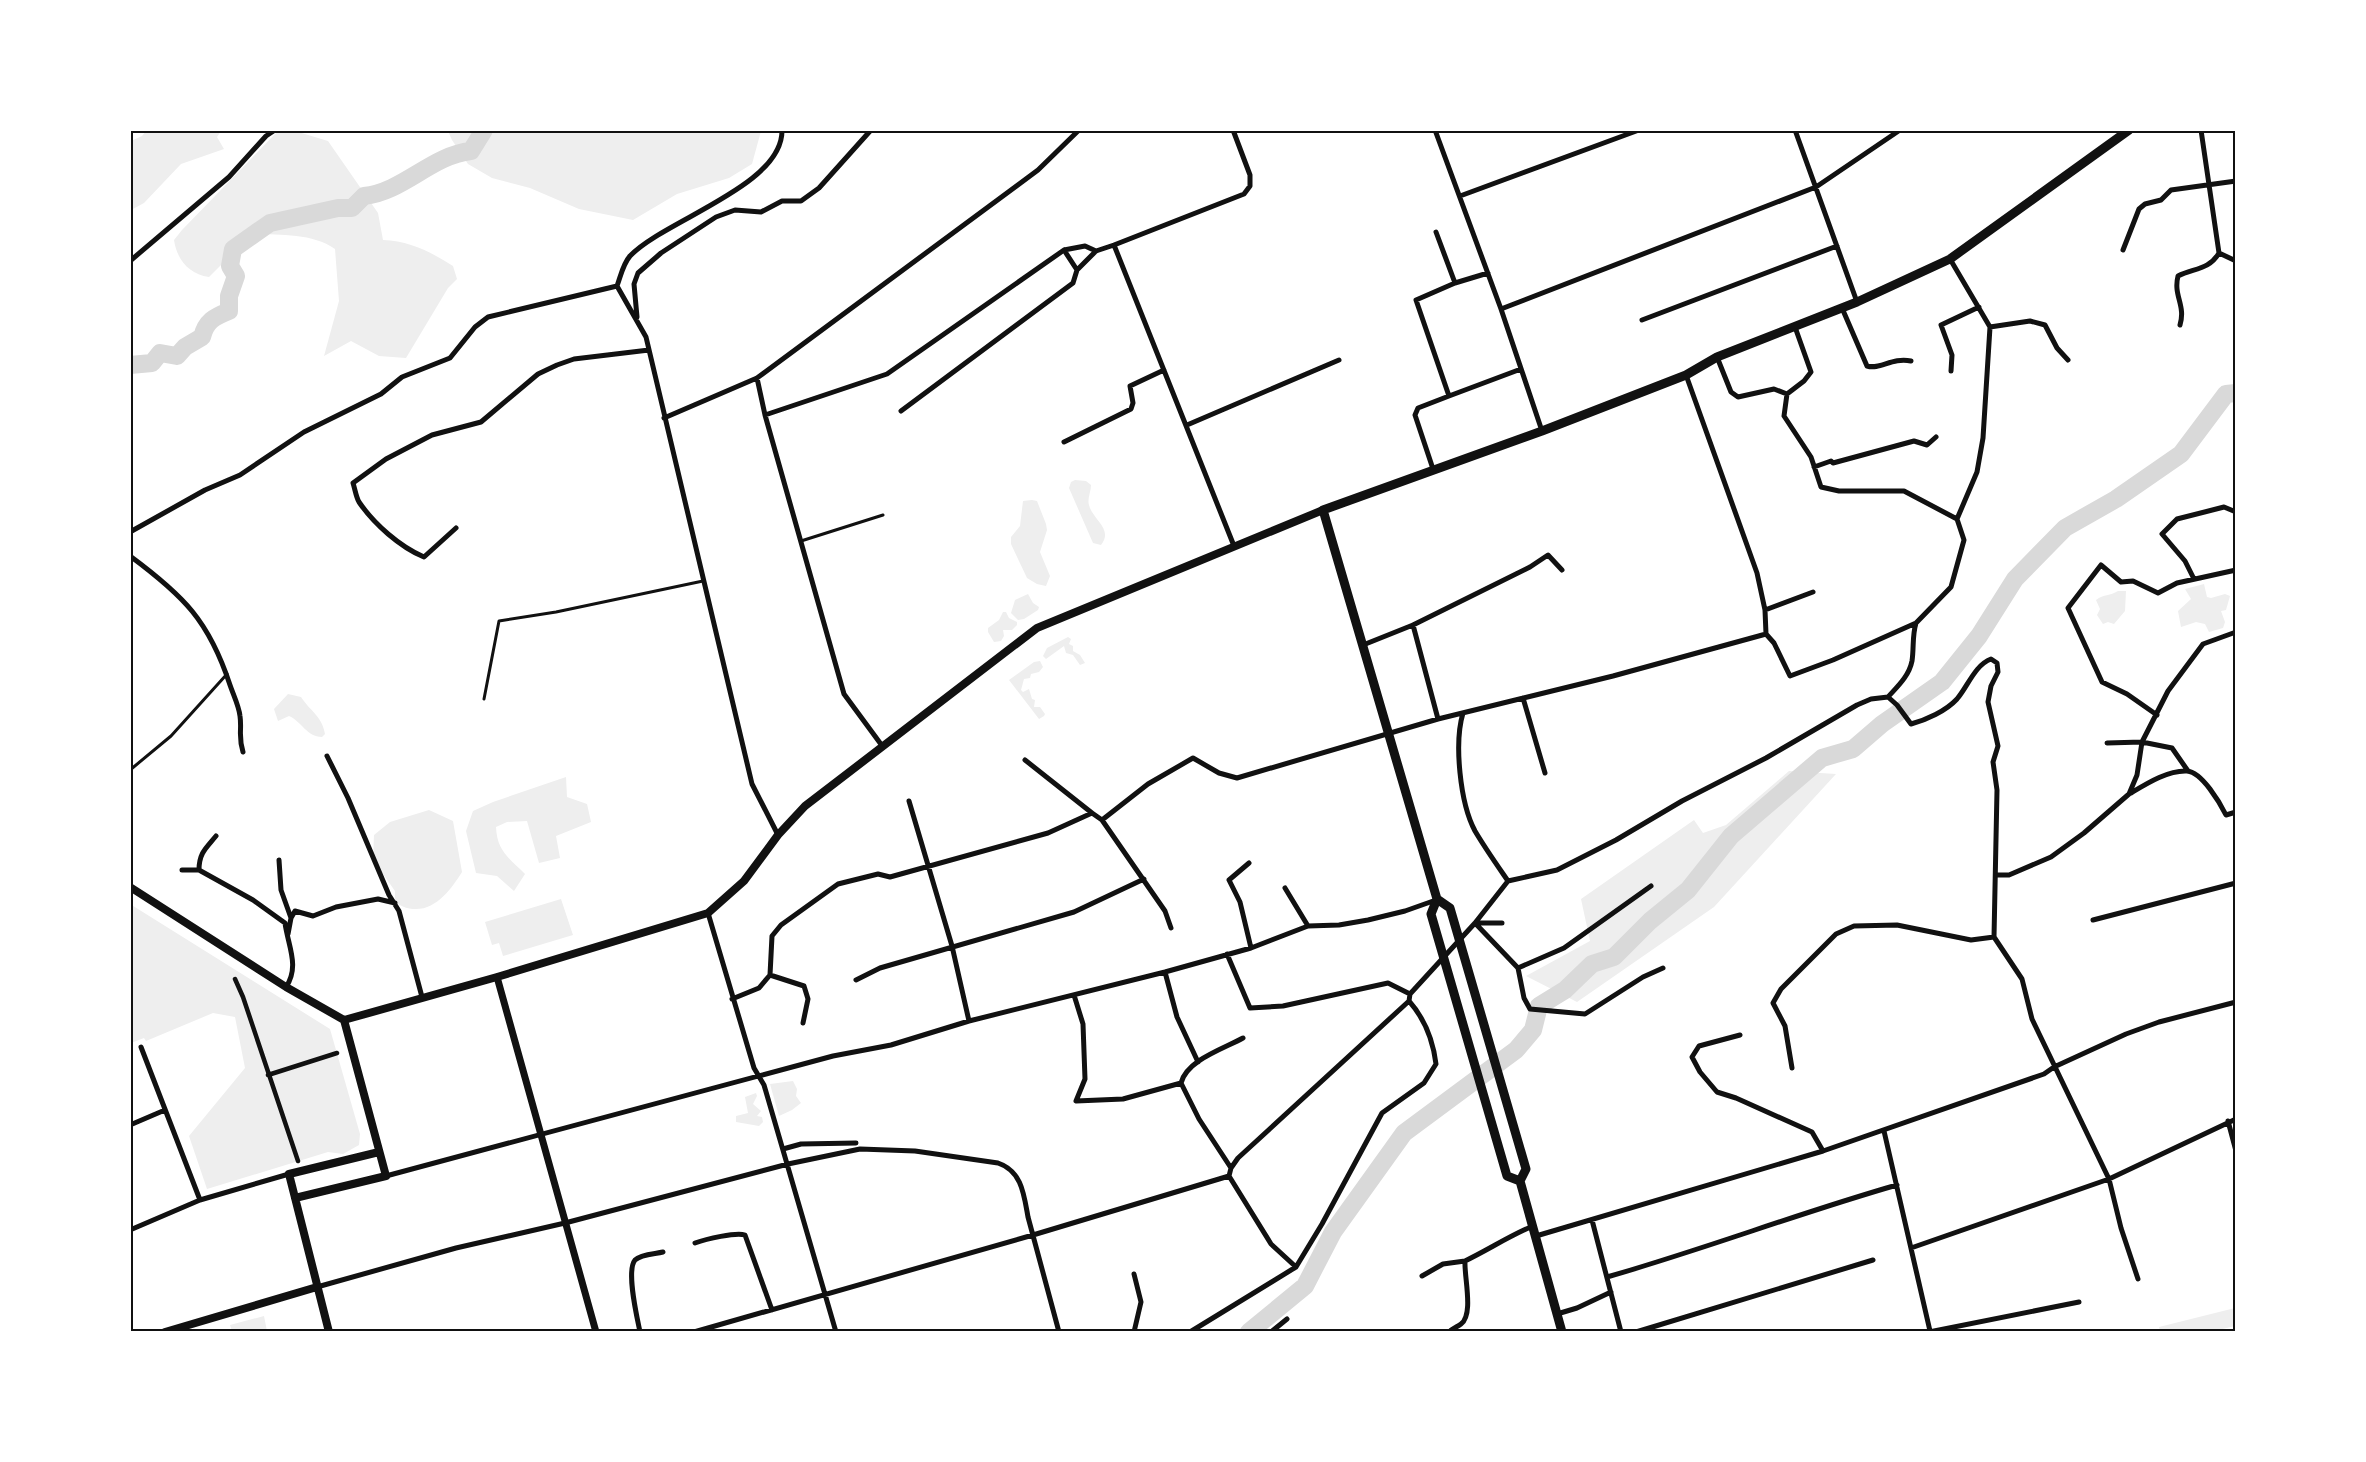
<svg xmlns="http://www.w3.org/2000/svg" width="2366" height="1462" font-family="'Times New Roman',serif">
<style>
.green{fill:#eee}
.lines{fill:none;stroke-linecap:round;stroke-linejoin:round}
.river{stroke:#d9d9d9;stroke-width:18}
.service{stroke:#111;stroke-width:3}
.pedestrian{stroke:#111;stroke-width:4.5}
.minor{stroke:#111;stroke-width:5}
.tertiary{stroke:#111;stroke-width:7}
.secondary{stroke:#111;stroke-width:8}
.primary{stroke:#111;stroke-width:9}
.neatline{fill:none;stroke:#111;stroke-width:2}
</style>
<rect width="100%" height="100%" fill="#fff"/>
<path class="green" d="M 282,130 L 295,131 L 328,141 L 378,213 L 383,240 C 410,241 431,252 453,266 L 457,279 L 448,288 L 406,358 L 379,356 L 351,341 L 324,356 L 339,301 L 335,249 C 312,233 280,235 252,234 L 209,277 C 189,274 177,260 174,240 L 182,230 L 277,132 Z
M 146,131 L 221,131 L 217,137 L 224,149 L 181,164 L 144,203 L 131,210 L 131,141 L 142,136 Z
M 448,131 L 448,130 L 761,131 L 752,164 L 729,178 L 677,194 L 633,220 L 579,209 L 530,188 L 492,178 L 468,164 L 452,140 Z
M 1075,480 L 1086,481 L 1091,485 C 1091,492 1087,499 1089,505 C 1092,519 1114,529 1101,545 L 1093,543 L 1069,488 L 1071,482 Z
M 1032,500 L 1037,501 L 1046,524 L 1047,530 L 1040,552 L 1050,576 L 1046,586 L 1037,584 L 1027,578 L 1011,544 L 1011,537 L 1020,526 L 1023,501 Z
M 2204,584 L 2207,597 L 2211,598 L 2225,594 L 2230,596 L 2226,610 L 2221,611 L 2225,622 L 2223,628 L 2209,632 L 2205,624 L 2196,622 L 2181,627 L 2178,611 L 2191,599 L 2185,589 Z
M 2118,591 L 2126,591 L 2125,611 L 2114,624 L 2108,622 L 2103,624 L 2097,615 L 2100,609 L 2096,600 C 2104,594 2110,596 2118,591 Z
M 1028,594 L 1033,603 L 1039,607 L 1038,610 L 1024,619 L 1018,620 L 1011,613 L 1015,600 Z
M 1003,612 L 1006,612 L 1009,618 L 1017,622 L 1017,625 L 1012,630 L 1003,630 L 1004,636 L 1001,641 L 994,642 L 988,632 L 988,628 L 999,620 Z
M 1068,637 L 1071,639 L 1069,644 L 1073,646 L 1073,651 L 1080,655 L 1085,663 L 1080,665 L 1073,655 L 1066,653 L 1064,646 L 1046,659 L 1043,656 L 1047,648 Z
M 1040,661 L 1043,667 L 1039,672 L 1031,674 L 1030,678 L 1024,679 L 1021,690 L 1023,692 L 1029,689 L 1032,699 L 1035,700 L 1034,707 L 1040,707 L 1045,714 L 1044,716 L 1039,719 L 1009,680 L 1034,662 Z
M 288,694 L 301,697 C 310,711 322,716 325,734 L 322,737 C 307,737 301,721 289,716 L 278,721 L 274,709 Z
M 1789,771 L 1836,774 L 1714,907 L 1577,1002 L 1526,976 L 1590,941 L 1581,899 L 1694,820 L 1703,833 L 1726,825 Z
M 566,777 L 567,797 L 587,804 L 591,822 L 556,836 L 560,858 L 539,863 L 527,821 L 507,822 L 496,827 C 497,851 509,858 525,874 L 514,891 L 497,876 L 476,873 L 466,831 L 473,811 L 493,802 Z
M 429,810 L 453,821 L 462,872 C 452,888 436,911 413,909 C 407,909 400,905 395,903 L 395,891 L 373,860 L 374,835 L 390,822 Z
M 561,899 L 573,935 L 503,956 L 499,943 L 492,945 L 485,922 Z
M 130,904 L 330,1029 L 360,1134 L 359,1145 L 343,1154 L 328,1152 L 207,1189 L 189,1136 L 245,1068 L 235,1017 L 213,1013 L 146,1041 L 144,1038 L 131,1043 Z
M 793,1081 L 797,1089 L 796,1096 L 801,1103 L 792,1110 L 779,1116 L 770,1084 Z
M 756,1093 L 757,1096 L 753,1104 L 761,1111 L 757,1116 L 762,1117 L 763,1122 L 759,1126 L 736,1122 L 736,1116 L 748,1113 L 745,1097 Z
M 2235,1308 L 2235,1326 L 2214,1331 L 2160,1331 L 2159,1327 Z
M 264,1316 L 267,1331 L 232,1331 L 230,1325 Z"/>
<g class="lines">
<path class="river" d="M 130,365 L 152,363 L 160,353 L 177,356 L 185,347 L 202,337 C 206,321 214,317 229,311 L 229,296 L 236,276 L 230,266 L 233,249 L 270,223 L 338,208 L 352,208 L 364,196 C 403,192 432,155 471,151 L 484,130
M 1249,1332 L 1305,1286 L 1333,1232 L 1404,1133 L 1516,1050 L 1533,1030 L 1539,1006 L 1565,990 L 1592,964 L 1614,957 L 1650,921 L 1688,890 L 1731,836 L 1822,758 L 1853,749 L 1882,724 L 1942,682 L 1979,636 L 2015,579 L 2065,528 L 2116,499 L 2181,454 L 2226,394 L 2236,393"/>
<path class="service" d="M 801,541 L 883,515
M 484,699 L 499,621 L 556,612 L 703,581
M 130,770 L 171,736 L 227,674"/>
<path class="pedestrian" d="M 235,979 L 243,997 L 298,1161
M 268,1075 L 337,1053"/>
<path class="minor" d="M 1233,130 L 1250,175 L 1250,186 L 1244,194 L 1114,245 L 1234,546
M 1435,130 L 1501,309 L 1542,431
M 1795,130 L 1857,302
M 2201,130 L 2219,253 L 2236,261
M 1460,196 L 1639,130
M 1436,232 L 1455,283 L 1488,273
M 2123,250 L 2139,209 L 2145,204 L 2161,200 L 2171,190 L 2236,181
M 130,261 L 229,177 L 266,136 L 275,130
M 1077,270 L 1096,251 L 1114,245
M 1842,308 L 1867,366 C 1880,370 1892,357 1911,361
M 1501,309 L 1816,187 L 1900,130
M 637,317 L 634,284 L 638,273 L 661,253 L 716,217 L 735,210 L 761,212 L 782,201 L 801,201 L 819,188 L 871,130
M 1642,320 L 1837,246
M 2180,325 C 2186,305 2173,296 2178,276 C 2194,268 2209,270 2219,253
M 1795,327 L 1811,372 L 1804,381 L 1787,394 L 1784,416 L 1811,457 L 1821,487 L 1839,491 L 1904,491 L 1957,519
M 1990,327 L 2030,321 L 2045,325 L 2057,348 L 2068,360
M 1717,357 L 1731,392 L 1738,397 L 1774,389 L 1787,394
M 1951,371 L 1952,355 L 1941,325 L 1979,307
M 1686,375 L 1757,573 L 1765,610 L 1766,634 L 1774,643 L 1790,676 L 1833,660 L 1916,623 L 1951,587 L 1964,540 L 1957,519 L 1977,472 L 1983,438 L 1990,327 L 1950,259
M 757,378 L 765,415 L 844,694 L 883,747
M 1449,396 L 1521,369
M 901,411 L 1073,283 L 1077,270 L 1064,250
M 765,415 L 887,374 L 1064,250 L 1085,246 L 1096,251
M 664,418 L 757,378 L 1038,170 L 1079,130
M 1187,425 L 1339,360
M 1064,442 L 1131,409 L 1133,403 L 1130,386 L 1164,370
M 1814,467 L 1831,461 L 1833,463 L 1914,441 L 1927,445 L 1936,437
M 1433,469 L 1415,415 L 1418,408 L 1449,396 L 1416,300 L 1455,283
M 456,528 L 424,557 C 400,547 374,524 359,502 C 356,497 355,489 353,483 L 386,459 L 432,435 L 481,422 L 538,374 L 557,365 L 574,359 L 649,350
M 130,532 L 205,490 L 240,475 L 304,432 L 381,394 L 402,377 L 450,358 L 475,327 L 488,317 L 617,286
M 130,556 C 184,596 209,621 230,685 C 233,694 239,706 240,716 C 242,730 238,736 243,752
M 2194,579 L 2185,561 L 2162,534 L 2177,519 L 2224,507 L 2236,512
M 1765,610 L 1813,592
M 1413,625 L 1438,719
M 1363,645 L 1413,625 L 1530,567 L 1548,555 L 1562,570
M 1888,697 C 1898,686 1909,676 1912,661 C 1914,648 1912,636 1916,623
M 1523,698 L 1545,773
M 2157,715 L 2127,694 L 2102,682 L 2068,608 L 2101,565 L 2121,582 L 2133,581 L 2158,593 L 2177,583 L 2236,570
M 2107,743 L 2142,742 L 2172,748 L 2188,771
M 327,756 L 348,798 L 389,895 L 399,911 L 422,997
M 1025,760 L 1092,813
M 2131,793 C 2146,784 2168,770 2187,771 C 2202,772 2220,803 2226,815 L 2236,812
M 909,801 L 952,946 L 969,1021
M 1102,820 L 1165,911 L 1171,928
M 778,835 L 752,784 L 646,337 L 617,286 C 621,275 623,264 630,256 C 664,220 783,186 782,130
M 216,836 C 206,848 199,853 199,870 L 253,900 L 285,923 C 288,946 300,966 286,987
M 279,860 L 281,890 L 291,918
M 1249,863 L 1229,880 L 1240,902 L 1251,948
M 182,870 L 199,870
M 1997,875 L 2009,875 L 2051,857 L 2084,833 L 2129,794 L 2137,775 L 2142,742 L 2168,691 L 2203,644 L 2236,632
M 1508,881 L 1557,870 L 1616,840 L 1682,801 L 1766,758 L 1857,705 L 1871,699 L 1888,697 L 1897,705 L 1911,724 C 1926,720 1946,711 1957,699 C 1968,686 1975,665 1991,659 L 1997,663 L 1998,672 L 1991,686 L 1988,702 L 1998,746 L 1993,762 L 1997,790 L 1994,937 L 2022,979 L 2032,1019 L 2109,1179 L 2121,1228 L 2138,1279
M 1285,888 L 1308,926
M 708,913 L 754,1068 L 764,1085 L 836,1332
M 2093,920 L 2236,883
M 1502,923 L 1475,923 L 1518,968 L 1564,948 L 1651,886
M 288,934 L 291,918 L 295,911 L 313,916 L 336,907 L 378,899 L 395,903
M 1227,954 L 1250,1008 L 1283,1006 L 1388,983 L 1410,994
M 1518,968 L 1524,998 L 1530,1009 L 1585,1014 L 1643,977 L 1663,968
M 1165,972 L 1177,1017 L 1198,1062
M 770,975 L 804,986 L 808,999 L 803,1023
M 856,980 L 880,968 L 1074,912 L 1144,879
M 1074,995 L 1083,1024 L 1085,1079 L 1076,1101 L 1123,1099 L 1181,1083
M 732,999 L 759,988 L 770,975 L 772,936 L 781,925 L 838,884 L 878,874 L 890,877 L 1048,833 L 1092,813 L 1102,820 L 1148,784 L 1193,758 L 1219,773 L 1237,778 L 1438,719 L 1613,676 L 1766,634
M 1740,1035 L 1699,1046 L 1692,1057 L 1700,1072 L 1717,1092 L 1736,1098 L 1812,1132 L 1823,1151
M 141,1047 L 200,1200
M 1792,1068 L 1785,1026 L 1773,1003 L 1781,989 L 1836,934 L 1854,926 L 1897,925 L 1971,940 L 1994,937
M 2228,1121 L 2236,1151
M 130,1125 L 165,1110
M 1884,1131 L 1930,1331
M 783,1149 L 801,1144 L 856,1143
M 1231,1168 L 1199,1119 L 1181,1083 C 1187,1060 1223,1049 1243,1038
M 386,1176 L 833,1056 L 891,1045 L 969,1021 L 1165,972 L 1251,948 L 1308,926 L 1339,925 L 1368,920 L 1405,911 L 1436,900
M 1229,1176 L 1271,1244 L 1296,1267
M 1592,1220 L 1621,1332
M 130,1230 L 200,1200 L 289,1174
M 1536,1236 L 1823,1151 L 2044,1074 L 2054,1067 L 2126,1034 L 2159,1022 L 2236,1002
M 695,1243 C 706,1239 736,1232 745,1235 L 772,1310
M 1911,1248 L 2109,1179 L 2236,1119
M 1422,1276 L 1443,1264 L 1465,1261
M 1607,1277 C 1705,1249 1799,1213 1897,1185
M 317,1287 L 456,1248 L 565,1223 L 788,1164 L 860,1149 L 915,1151 L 998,1163 C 1022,1171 1024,1195 1028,1217 L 1059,1332
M 1557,1314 L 1577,1308 L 1611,1292
M 640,1332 C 637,1317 626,1271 635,1260 C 641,1254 655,1254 663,1252
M 694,1332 L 1033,1235 L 1229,1176 L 1231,1168 L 1238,1158 L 1409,1001
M 1134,1332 L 1141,1302 L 1134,1274
M 1190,1332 L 1296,1267 L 1322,1224 L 1382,1113 L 1424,1083 L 1436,1064 C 1433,1040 1425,1019 1409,1001 L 1410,994 L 1475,923 L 1508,881 C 1497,865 1485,848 1475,831 C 1460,803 1454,743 1463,713
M 1271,1332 L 1287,1319
M 1449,1332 C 1453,1328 1457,1327 1461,1324 C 1474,1314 1464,1277 1465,1261 C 1488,1250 1509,1236 1533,1226
M 1636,1332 L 1873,1260
M 1929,1332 L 2079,1302"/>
<path class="tertiary" d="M 497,977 L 596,1332"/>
<path class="secondary" d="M 130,887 L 286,987 L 344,1020
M 344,1020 L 497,977 L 708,913 L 744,881 L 778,835 L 805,806 L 1037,628 L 1323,510
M 295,1198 L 386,1176 L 344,1020
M 165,1332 L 317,1287
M 329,1332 L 289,1174 L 379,1152"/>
<path class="primary" d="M 1437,899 L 1431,914 L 1507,1176 L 1520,1181
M 1562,1332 L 1520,1181 L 1526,1169 L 1450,908 L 1437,899 L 1323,510 L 1542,431 L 1686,375 L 1717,357 L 1857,302 L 1950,259 L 2129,130"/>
</g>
<rect width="2366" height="1462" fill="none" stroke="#ffffff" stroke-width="264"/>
<rect x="132" y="132" width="2102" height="1198" class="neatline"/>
</svg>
